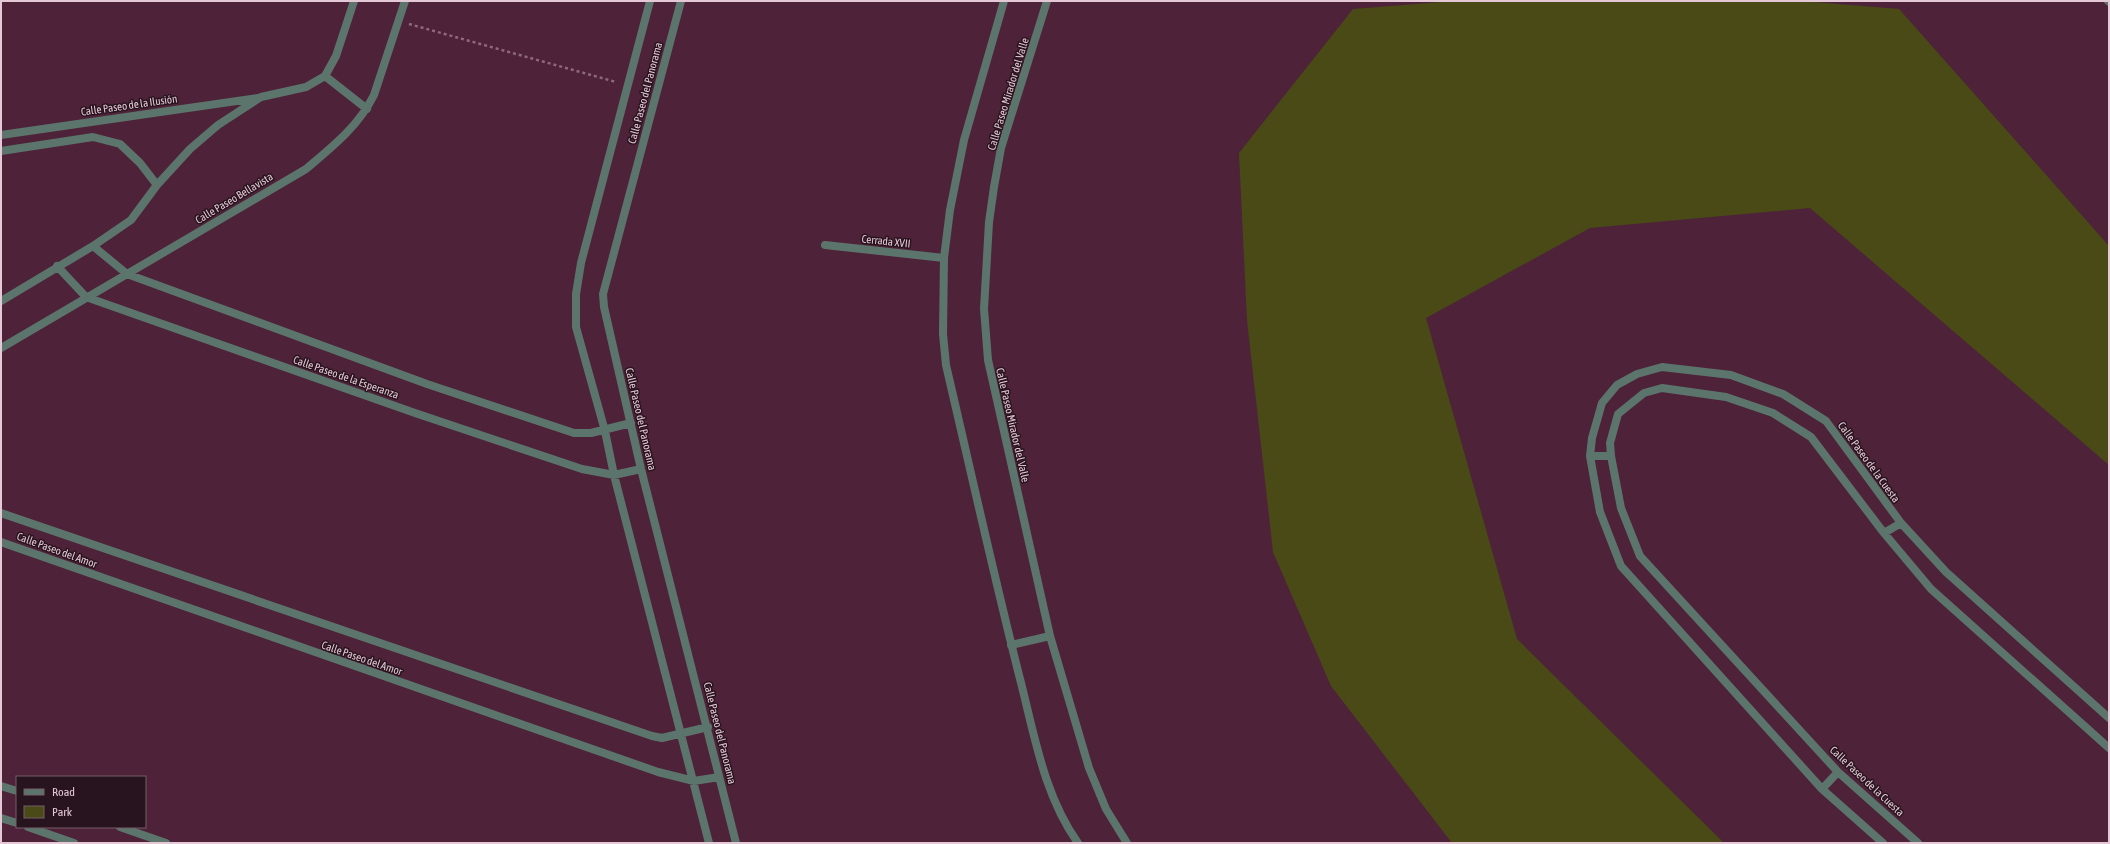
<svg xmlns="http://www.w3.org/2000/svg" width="2110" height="844" font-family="'Asap Condensed',sans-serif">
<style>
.green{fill:#494a16}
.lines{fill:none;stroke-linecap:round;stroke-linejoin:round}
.path{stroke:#8e697b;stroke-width:2.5;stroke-dasharray:3 3;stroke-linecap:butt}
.minor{stroke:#5c756c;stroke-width:8}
.tertiary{stroke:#5c756c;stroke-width:8}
.labels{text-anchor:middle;stroke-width:3;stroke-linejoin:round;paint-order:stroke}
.street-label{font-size:11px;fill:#e5c8d5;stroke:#28141e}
</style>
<rect width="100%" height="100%" fill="#4e2339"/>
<path class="green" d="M 1454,1 L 1802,1 L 1899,9 L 2109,246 L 2109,465 L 1810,208 L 1590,228 L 1426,318 L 1517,639 L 1724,843 L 1452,843 L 1331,686 L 1273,552 L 1247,320 L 1239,153 L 1353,9 Z"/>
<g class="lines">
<path class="path" d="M 409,24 L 616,82"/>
<path class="minor" d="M 650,1 L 581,263 L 576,294 L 576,327 L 605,431 L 614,475 L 709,843
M 681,1 L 603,294 L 604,307 L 641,469 L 736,843
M 2108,1 L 2109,2
M 325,76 L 367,109
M 1,135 L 258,98
M 1,151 L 93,137 L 120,144 L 140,163 L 157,185
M 825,245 L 944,258
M 93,246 L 127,274 L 427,384 L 574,433 L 591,433 L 631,423
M 57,266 L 86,297 L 415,413 L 582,469 L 614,475 L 641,469
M 1,301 L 93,246 L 131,220 L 157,185 L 190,149 L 218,125 L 261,97 L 306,87 L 325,76 L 336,56 L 354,1
M 1,348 L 306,169 C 332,147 358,127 374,95 L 405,1
M 1590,456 L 1611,456
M 1,513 L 652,736 L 662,738 L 708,727
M 1884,533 L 1901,523
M 1,542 L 658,772 L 694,781 L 719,777
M 1,786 L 17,791
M 1822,789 L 1838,772
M 1,818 L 17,823
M 28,827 L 74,843
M 120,827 L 166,843
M 1883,843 L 1822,789 L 1621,566 L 1600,512 L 1590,456 L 1592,438 L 1602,403 L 1617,385 L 1637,374 L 1662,367 L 1731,375 L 1783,394 L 1826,421 L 1901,523 L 1946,572 L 2109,718
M 1918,843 L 1838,772 L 1640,556 L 1621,508 L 1611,456 L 1610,443 L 1618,414 L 1644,393 L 1662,388 L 1726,397 L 1773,413 L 1811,437 L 1884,533 L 1931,589 L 2109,748"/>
<path class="tertiary" d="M 1004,1 L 964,140 L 950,210 L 944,258 L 943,334 L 946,365 C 970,468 993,572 1019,675 C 1034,732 1043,794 1078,843
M 1047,1 L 1001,148 L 994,187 L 989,222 L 984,309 L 988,360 L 1050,636 L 1089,768 L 1106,809 L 1127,843
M 1011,645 L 1050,636"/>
</g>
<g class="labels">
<g class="street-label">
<text transform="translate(645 93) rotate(-75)" y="4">Calle Paseo del Panorama</text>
<text transform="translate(1008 94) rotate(-73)" y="4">Calle Paseo Mirador del Valle</text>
<text transform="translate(129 105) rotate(-8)" y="4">Calle Paseo de la Ilusión</text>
<text transform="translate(234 198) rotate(-31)" y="4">Calle Paseo Bellavista</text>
<text transform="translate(886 241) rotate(6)" y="4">Cerrada XVII</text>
<text transform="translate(346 377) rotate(19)" y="4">Calle Paseo de la Esperanza</text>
<text transform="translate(641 419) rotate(77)" y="4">Calle Paseo del Panorama</text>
<text transform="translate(1013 425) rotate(77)" y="4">Calle Paseo Mirador del Valle</text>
<text transform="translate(1869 462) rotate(54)" y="4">Calle Paseo de la Cuesta</text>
<text transform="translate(57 550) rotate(20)" y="4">Calle Paseo del Amor</text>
<text transform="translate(362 658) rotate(19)" y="4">Calle Paseo del Amor</text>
<text transform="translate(720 733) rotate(76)" y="4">Calle Paseo del Panorama</text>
<text transform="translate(1867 781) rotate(43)" y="4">Calle Paseo de la Cuesta</text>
</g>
</g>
<rect width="2110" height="844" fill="none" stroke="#e5c8d5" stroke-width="4"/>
<rect x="16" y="776" width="130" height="52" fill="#28141e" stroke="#745c67"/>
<rect x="24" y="789" width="20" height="6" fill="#5c756c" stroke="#745c67"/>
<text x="52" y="796" font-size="12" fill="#e5c8d5">Road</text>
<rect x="24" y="806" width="20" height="12" fill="#494a16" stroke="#745c67"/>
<text x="52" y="816" font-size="12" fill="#e5c8d5">Park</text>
</svg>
